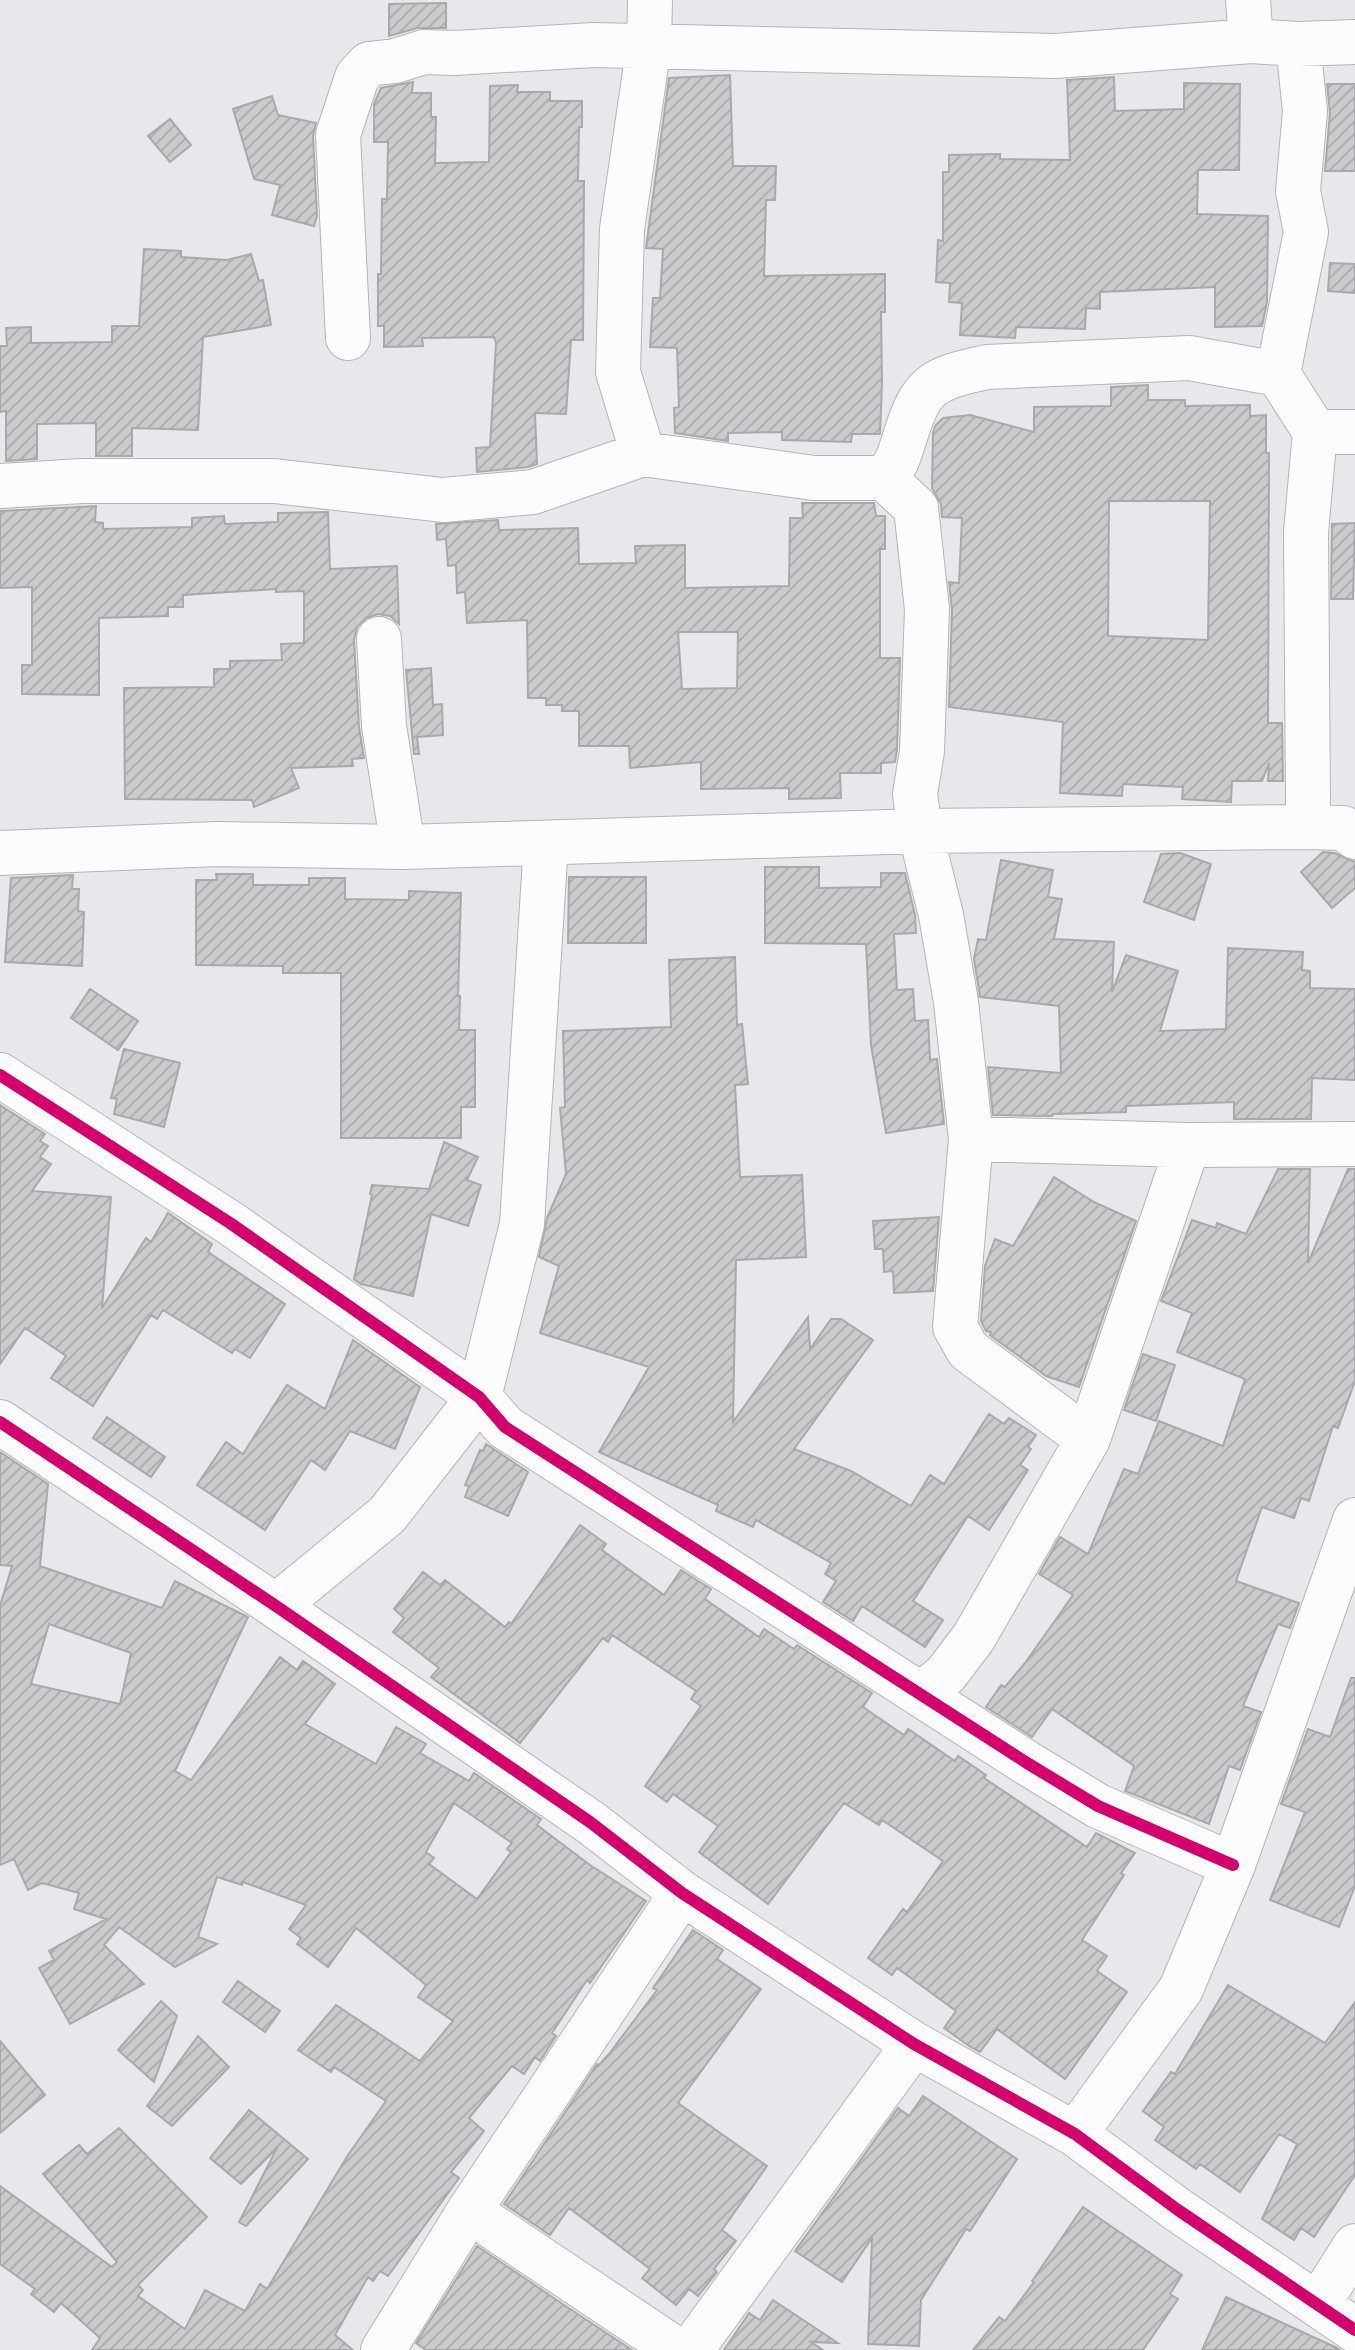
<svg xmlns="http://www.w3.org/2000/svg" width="1355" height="2350" font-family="Ubuntu,sans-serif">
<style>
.building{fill:url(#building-hatch);stroke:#a9a9ad;stroke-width:2;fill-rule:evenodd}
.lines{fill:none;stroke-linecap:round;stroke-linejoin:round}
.minor-casing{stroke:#b5b5b8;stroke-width:46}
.minor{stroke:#fcfcfc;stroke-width:44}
.cycleway-casing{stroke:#fff;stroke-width:17}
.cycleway{stroke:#d6006c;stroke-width:12}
</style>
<defs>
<pattern id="building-hatch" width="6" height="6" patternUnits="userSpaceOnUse" patternTransform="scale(2)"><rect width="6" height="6" fill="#cbcbce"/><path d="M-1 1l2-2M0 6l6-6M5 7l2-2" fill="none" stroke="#afafb2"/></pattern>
</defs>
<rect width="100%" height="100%" fill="#e8e8ec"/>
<path class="building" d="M 446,3 L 446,28 L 417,28 L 389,36 L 389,4 Z
M 730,75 L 733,166 L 776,166 L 775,200 L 766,200 L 764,276 L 885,274 L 885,312 L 881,312 L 882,383 L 880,434 L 852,434 L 851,442 L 782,440 L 782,432 L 728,433 L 728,441 L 675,433 L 674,408 L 679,407 L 677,348 L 650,347 L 653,298 L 660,298 L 663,249 L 646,248 L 669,78 Z
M 1114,77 L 1115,111 L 1184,109 L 1184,83 L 1240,84 L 1239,170 L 1198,170 L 1197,214 L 1268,216 L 1267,302 L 1262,326 L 1215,327 L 1215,287 L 1100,292 L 1100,309 L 1086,308 L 1085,329 L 1016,327 L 1015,338 L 960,335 L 962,303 L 949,302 L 950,283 L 936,282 L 938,240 L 943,241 L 943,172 L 949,172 L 949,155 L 1000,154 L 1000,159 L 1070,160 L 1067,80 Z
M 413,82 L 412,93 L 431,93 L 431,117 L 436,117 L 435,163 L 489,162 L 490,86 L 518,85 L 517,92 L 550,92 L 550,101 L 582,101 L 582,127 L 579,127 L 578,181 L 584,181 L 583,340 L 571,340 L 566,414 L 535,413 L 537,464 L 528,467 L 477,472 L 476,448 L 490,447 L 496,343 L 494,337 L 422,338 L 423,346 L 384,347 L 384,326 L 378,326 L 378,274 L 381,274 L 382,199 L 387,199 L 388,142 L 374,142 L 374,104 L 381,88 Z
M 1327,84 L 1355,84 L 1355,171 L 1325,171 L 1330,113 Z
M 272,96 L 278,115 L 316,123 L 313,136 L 317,216 L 314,226 L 272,215 L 280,185 L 254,179 L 233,109 Z
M 170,119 L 191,145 L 170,162 L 148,136 Z
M 144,249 L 181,251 L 181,257 L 227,260 L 251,254 L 259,281 L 263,280 L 271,325 L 203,337 L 198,430 L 132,428 L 132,456 L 96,456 L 96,423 L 37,424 L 37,459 L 6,461 L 6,411 L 0,412 L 0,346 L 7,346 L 6,328 L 31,327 L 31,343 L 112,342 L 112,326 L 139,326 Z
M 1330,263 L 1355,264 L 1355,293 L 1328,291 Z
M 1148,385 L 1148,400 L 1185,400 L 1185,406 L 1250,405 L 1250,416 L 1266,415 L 1266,453 L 1269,453 L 1268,723 L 1282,723 L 1283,781 L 1268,781 L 1269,763 L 1262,781 L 1232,781 L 1231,802 L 1182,799 L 1183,787 L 1123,784 L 1122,796 L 1060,793 L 1063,722 L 949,707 L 952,610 L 949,582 L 959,583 L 962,518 L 942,517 L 941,504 L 932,488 L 933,433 L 935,426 L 943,418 L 970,415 L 1034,432 L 1034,407 L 1111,406 L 1111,387 ZM 1109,501 L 1210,501 L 1208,640 L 1108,636 Z
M 802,503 L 874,503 L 876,516 L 885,516 L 885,549 L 880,549 L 880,658 L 900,658 L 897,749 L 895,762 L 881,763 L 881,773 L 840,773 L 841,798 L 789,799 L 789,788 L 701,789 L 701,762 L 630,768 L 629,746 L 579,746 L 579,711 L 562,711 L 562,705 L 546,705 L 546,698 L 528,698 L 527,620 L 467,623 L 465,592 L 457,593 L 456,565 L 448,566 L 446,539 L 437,540 L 436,524 L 498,520 L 499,530 L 578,528 L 579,564 L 636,563 L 635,546 L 685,545 L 685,588 L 789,586 L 790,518 L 803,518 ZM 678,632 L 738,632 L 737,688 L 682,689 Z
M 96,506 L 95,522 L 103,523 L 103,529 L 192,527 L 192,518 L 224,516 L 225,524 L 278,522 L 278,513 L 328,512 L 330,569 L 397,566 L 399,624 L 390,616 L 378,614 L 366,618 L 357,627 L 354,640 L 359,727 L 364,758 L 352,759 L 353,766 L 291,768 L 299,788 L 254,807 L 252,800 L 125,799 L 124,688 L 214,687 L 214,669 L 230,669 L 230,661 L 282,660 L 281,644 L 304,643 L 304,591 L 276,592 L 276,589 L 183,595 L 183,607 L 168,607 L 168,616 L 99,618 L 99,695 L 22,694 L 22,665 L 32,665 L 32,587 L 0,588 L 0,511 Z
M 1355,523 L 1353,599 L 1331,599 L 1332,524 Z
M 431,668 L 433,705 L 442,704 L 443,735 L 417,737 L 419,754 L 414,754 L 406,670 Z
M 1323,852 L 1334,853 L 1355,862 L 1355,888 L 1332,908 L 1301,872 Z
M 1180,853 L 1211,864 L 1194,920 L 1144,902 L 1161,854 Z
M 1001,860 L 1053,870 L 1048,897 L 1062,899 L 1054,939 L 1114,942 L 1112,992 L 1126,955 L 1178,971 L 1160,1031 L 1226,1029 L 1228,948 L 1303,952 L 1302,970 L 1310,971 L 1310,988 L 1355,989 L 1355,1080 L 1312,1078 L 1311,1119 L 1234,1119 L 1234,1102 L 1126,1106 L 1126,1112 L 1053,1114 L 1052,1116 L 993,1115 L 988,1067 L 1061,1073 L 1059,1006 L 980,997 L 974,959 L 978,939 L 986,940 Z
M 765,867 L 819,867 L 819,888 L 881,887 L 881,873 L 905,873 L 915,915 L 916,933 L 894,934 L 897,990 L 913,989 L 915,1021 L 928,1020 L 930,1060 L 937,1059 L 944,1124 L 886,1133 L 871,1045 L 866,944 L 765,943 Z
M 216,874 L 253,874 L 253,885 L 309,885 L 309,878 L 345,878 L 345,899 L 409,900 L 409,891 L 461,893 L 458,996 L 460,996 L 459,1030 L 475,1030 L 475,1107 L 461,1107 L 461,1138 L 341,1138 L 341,973 L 283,973 L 283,966 L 196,965 L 196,880 L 217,880 Z
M 73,875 L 72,889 L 79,889 L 78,911 L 84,912 L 82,966 L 5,962 L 11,878 Z
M 569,877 L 646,877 L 646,943 L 568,943 Z
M 735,957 L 737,1025 L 742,1024 L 748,1084 L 735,1085 L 740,1177 L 802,1175 L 806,1257 L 736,1260 L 733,1422 L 808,1317 L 810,1349 L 831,1319 L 841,1319 L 873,1340 L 794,1449 L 851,1471 L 911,1506 L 930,1475 L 944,1484 L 989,1414 L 1004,1424 L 1009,1418 L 1036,1435 L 1028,1447 L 1031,1449 L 1020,1465 L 1028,1470 L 989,1530 L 968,1516 L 913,1601 L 943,1620 L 925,1647 L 862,1606 L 853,1621 L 823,1602 L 836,1581 L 825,1574 L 831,1563 L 756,1520 L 753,1527 L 716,1511 L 718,1505 L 599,1452 L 649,1367 L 540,1333 L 559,1266 L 539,1257 L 547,1218 L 566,1174 L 560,1108 L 565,1107 L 563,1031 L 671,1027 L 669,960 Z
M 90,989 L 138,1021 L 118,1050 L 71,1018 Z
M 124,1049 L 180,1063 L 164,1127 L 114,1114 L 117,1099 L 111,1098 Z
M 0,1105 L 45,1134 L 40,1141 L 48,1146 L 40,1157 L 51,1164 L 32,1191 L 111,1197 L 102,1308 L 146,1238 L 151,1242 L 168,1213 L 212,1244 L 208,1252 L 285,1304 L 250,1358 L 235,1349 L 232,1353 L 163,1310 L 157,1319 L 151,1315 L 93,1406 L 51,1378 L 66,1356 L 25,1328 L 0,1364 Z
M 444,1142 L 478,1157 L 467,1180 L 481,1185 L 468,1226 L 431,1214 L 413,1296 L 361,1284 L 354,1279 L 372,1195 L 370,1194 L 372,1185 L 429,1189 Z
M 1278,1169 L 1310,1169 L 1308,1263 L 1348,1169 L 1355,1169 L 1355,1381 L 1338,1428 L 1333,1426 L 1309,1501 L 1301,1498 L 1294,1518 L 1262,1507 L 1236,1581 L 1299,1603 L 1290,1628 L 1278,1624 L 1243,1706 L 1261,1712 L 1240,1770 L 1229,1766 L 1209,1824 L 1125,1791 L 1134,1766 L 1052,1709 L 1032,1737 L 986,1707 L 1001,1685 L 1005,1687 L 1025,1663 L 1073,1595 L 1039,1574 L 1060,1537 L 1088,1554 L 1124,1469 L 1138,1474 L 1159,1421 L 1223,1446 L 1245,1379 L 1177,1352 L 1192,1313 L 1161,1301 L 1192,1220 L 1216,1228 L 1217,1223 L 1246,1234 Z
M 1054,1177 L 1094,1202 L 1136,1221 L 1079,1387 L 1046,1376 L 990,1335 L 991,1332 L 986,1331 L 981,1321 L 985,1266 L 995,1239 L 1013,1246 Z
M 939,1217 L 933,1291 L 894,1293 L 893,1271 L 884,1272 L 883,1249 L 875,1249 L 873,1221 Z
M 353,1340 L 420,1387 L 395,1449 L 350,1431 L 325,1470 L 311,1460 L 265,1530 L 197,1485 L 226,1442 L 243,1454 L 287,1385 L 325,1409 Z
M 1143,1354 L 1175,1365 L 1156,1421 L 1124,1410 Z
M 107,1417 L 165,1457 L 151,1477 L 93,1438 Z
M 486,1444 L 528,1472 L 508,1516 L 465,1497 L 469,1486 L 465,1485 L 480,1450 L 483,1451 Z
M 0,1452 L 48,1484 L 40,1566 L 162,1608 L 175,1581 L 248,1617 L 175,1771 L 191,1780 L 280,1657 L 297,1670 L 303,1661 L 335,1684 L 305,1724 L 376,1764 L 396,1727 L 426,1744 L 420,1753 L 469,1781 L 474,1773 L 541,1819 L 537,1825 L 590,1865 L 646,1901 L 590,1983 L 587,1980 L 552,2033 L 556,2036 L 540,2061 L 535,2057 L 524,2074 L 512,2066 L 469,2118 L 484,2131 L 451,2172 L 459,2178 L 388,2276 L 380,2271 L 373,2281 L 368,2277 L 335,2335 L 353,2350 L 92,2350 L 100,2338 L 61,2303 L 54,2312 L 31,2294 L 35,2289 L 0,2264 L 0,2186 L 112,2267 L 117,2262 L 43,2174 L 79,2145 L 87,2154 L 119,2128 L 207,2217 L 138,2285 L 143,2290 L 138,2296 L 185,2329 L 205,2290 L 245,2311 L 260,2284 L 267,2289 L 348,2155 L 386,2101 L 334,2067 L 331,2072 L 298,2050 L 336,2005 L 420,2061 L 453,2021 L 418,1997 L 426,1985 L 356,1928 L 328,1967 L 297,1944 L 301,1938 L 289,1929 L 306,1905 L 243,1882 L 242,1885 L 217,1877 L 198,1937 L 217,1944 L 175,1967 L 119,1927 L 104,1945 L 144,1984 L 70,2024 L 39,1968 L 54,1960 L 49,1951 L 106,1919 L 74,1909 L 79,1893 L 42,1883 L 28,1890 L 14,1859 L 0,1865 L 0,1606 L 12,1566 L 0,1565 ZM 49,1624 L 131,1653 L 120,1704 L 31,1684 ZM 454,1803 L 512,1843 L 507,1849 L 511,1852 L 477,1899 L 429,1864 L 434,1858 L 426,1852 Z
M 580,1525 L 606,1544 L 602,1550 L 664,1595 L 681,1570 L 711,1589 L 705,1599 L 759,1637 L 764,1629 L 794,1649 L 797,1645 L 872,1693 L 863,1707 L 904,1735 L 908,1729 L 955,1761 L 958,1756 L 986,1775 L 984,1778 L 1087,1847 L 1096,1833 L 1135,1853 L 1121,1873 L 1124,1875 L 1082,1940 L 1107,1956 L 1097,1971 L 1127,1992 L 1065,2079 L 997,2029 L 980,2052 L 969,2046 L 944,2028 L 956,2011 L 897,1968 L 892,1975 L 868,1958 L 903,1909 L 907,1912 L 943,1861 L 882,1820 L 879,1825 L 844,1803 L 768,1904 L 699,1852 L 718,1826 L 673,1794 L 667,1802 L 645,1786 L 701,1706 L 691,1699 L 696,1691 L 612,1635 L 608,1642 L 603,1638 L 520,1743 L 431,1677 L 439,1668 L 393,1632 L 404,1618 L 394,1609 L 423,1572 L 440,1585 L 445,1580 L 505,1627 L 509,1622 L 511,1624 Z
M 1351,1678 L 1355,1678 L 1355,1886 L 1339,1927 L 1270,1900 L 1305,1812 L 1281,1804 L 1308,1729 L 1330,1737 Z
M 693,1930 L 723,1950 L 717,1959 L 761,1989 L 678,2103 L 767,2166 L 722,2230 L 736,2241 L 714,2269 L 717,2272 L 698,2296 L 689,2289 L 676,2305 L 642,2278 L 650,2269 L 569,2208 L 550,2235 L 504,2204 L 597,2064 L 599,2065 L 609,2054 L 657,1990 L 653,1988 Z
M 238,1981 L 280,2011 L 265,2032 L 223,2002 Z
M 1228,1985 L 1325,2043 L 1355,2002 L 1355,2175 L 1314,2237 L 1301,2228 L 1294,2240 L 1262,2219 L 1297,2144 L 1279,2134 L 1240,2192 L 1200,2164 L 1196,2169 L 1155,2140 L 1164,2127 L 1143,2111 L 1171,2072 L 1175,2074 Z
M 161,2001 L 177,2016 L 154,2082 L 118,2050 Z
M 198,2036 L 229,2067 L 172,2126 L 147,2106 Z
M 0,2041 L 45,2095 L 0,2133 Z
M 923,2096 L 1017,2159 L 970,2231 L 966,2229 L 921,2300 L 919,2346 L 868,2344 L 872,2238 L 842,2282 L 795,2251 L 898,2108 L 909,2116 Z
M 249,2110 L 308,2159 L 246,2226 L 239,2222 L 277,2148 L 241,2184 L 210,2158 Z
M 1083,2207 L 1182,2275 L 1170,2294 L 1178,2299 L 1143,2350 L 973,2350 L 999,2317 L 1005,2321 L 1034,2282 L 1032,2281 Z
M 477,2246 L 567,2307 L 632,2350 L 426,2350 L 416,2343 Z
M 1226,2297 L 1337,2348 L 1340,2350 L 1202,2350 Z
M 773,2300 L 838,2343 L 811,2342 L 823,2350 L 724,2350 L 749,2313 L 760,2320 Z"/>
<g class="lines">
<g class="minor-casing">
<path id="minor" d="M 1248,0 L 1251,41
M 1298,44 L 1305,111 L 1298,191 L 1306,232 L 1278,374 L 1315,432 L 1355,432
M 348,338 L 338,135 L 357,77 L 369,64 L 395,61 L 424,52 L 455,53 L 594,45 L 1056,56 L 1251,41 L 1298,44 L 1355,42
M 643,454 L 618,372 L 622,229 L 649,45 L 650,0
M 884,478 L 916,508 L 927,609 L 922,751 L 915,794 L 920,831 L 941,915 L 956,1002 L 971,1139 L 955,1327 L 968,1350 L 1088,1439 L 974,1637 L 946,1674 L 921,1695
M 0,486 L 82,481 L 274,481 L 443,500 L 533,492 L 643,454 L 814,478 L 884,478 C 896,467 899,456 904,440 C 921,384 931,379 987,367 L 1189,358 L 1278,374
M 379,639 L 384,726 L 403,847
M 1306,827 L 1308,806 L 1306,532 L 1315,432
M 0,853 L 217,844 L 403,847 L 920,831 L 1306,827 L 1343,828 L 1355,837
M 0,1075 L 230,1223 L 479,1397 L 505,1427 L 1027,1763 L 1098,1806 L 1233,1865
M 971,1139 L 1188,1145 L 1355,1144
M 0,1422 L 276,1606 L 590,1822 L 682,1893 L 914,2044 L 1075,2134 L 1178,2210 L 1355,2330
M 1088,1439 L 1188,1145
M 276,1606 L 387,1515 L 479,1397 L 522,1224 L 546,843
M 1075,2134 L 1181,1989 L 1233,1865 L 1355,1520
M 469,2211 L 677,2350
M 1318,2304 L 1355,2246
M 383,2350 L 469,2211 L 682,1893
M 691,2350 L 914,2044"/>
</g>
<use href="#minor" class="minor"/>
<g class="cycleway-casing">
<path id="cycleway" d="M 0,1075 L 230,1223 L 479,1397 L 505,1427 L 1027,1763 L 1098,1806 L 1233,1865
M 0,1422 L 276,1606 L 590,1822 L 682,1893 L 914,2044 L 1075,2134 L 1178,2210 L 1355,2330"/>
</g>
<use href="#cycleway" class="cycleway"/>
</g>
</svg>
